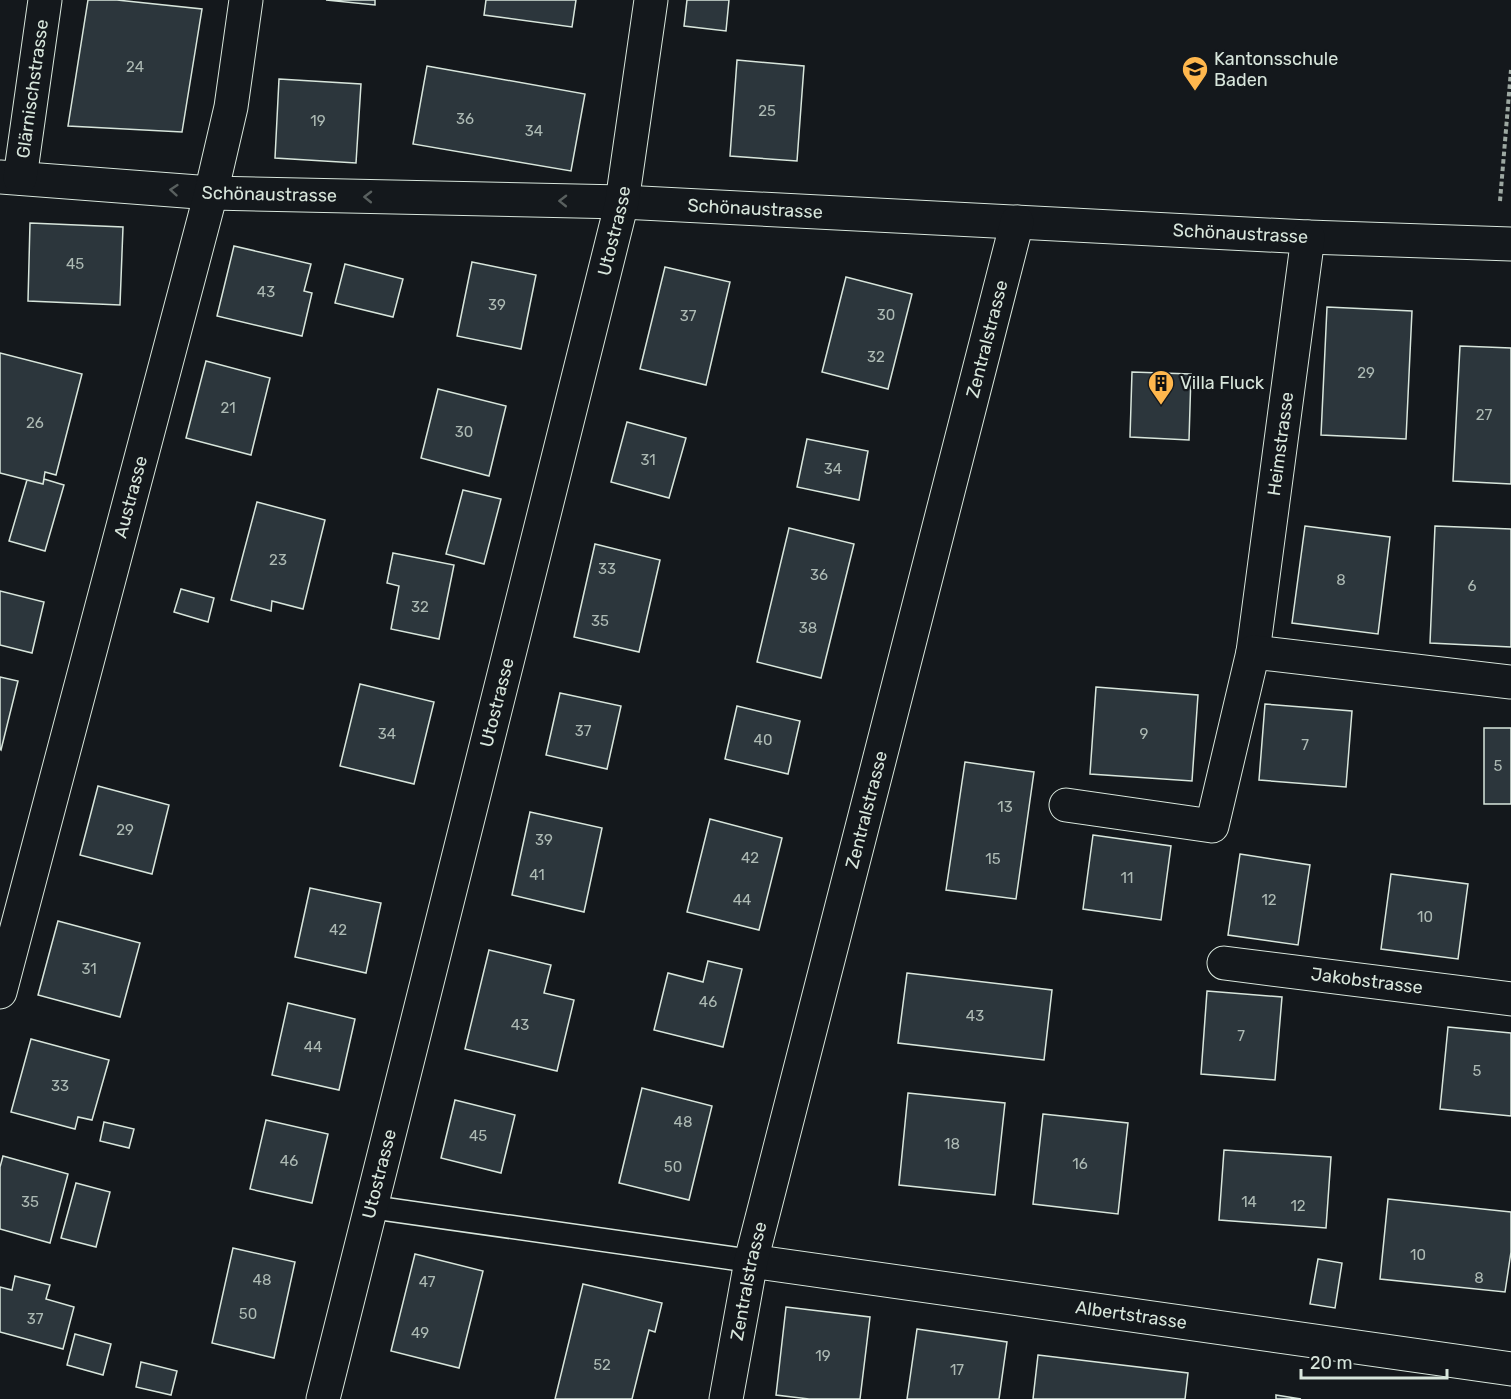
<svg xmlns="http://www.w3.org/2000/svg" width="1511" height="1399" font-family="Rubik,sans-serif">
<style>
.building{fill:#2c363c;stroke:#d8e6dc;stroke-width:1.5}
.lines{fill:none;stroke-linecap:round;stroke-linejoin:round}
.lane-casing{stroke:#d8e6dc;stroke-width:25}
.street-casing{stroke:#d8e6dc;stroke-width:35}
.path{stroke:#9da8a2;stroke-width:4;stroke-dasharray:4.5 3;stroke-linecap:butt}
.lane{stroke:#14181c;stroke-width:22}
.street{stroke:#14181c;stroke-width:33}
.oneway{stroke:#59605f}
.labels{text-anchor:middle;stroke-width:4.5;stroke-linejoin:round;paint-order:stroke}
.number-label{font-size:15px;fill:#adbab4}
.poi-label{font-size:18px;fill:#d8e6dc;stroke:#14181c;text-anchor:start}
.street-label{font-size:18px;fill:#d8e6dc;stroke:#14181c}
</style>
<rect width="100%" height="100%" fill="#14181c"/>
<path class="building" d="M 88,0 L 117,0 L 202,9 L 182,132 L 68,126 Z
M 326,0 L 375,0 L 375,5 Z
M 486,0 L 576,0 L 572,27 L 484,15 Z
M 687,0 L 729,0 L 726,31 L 684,26 Z
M 737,60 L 804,66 L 797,161 L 730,156 Z
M 427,66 L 585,94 L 571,171 L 413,144 Z
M 279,79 L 361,84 L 356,163 L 275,158 Z
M 30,223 L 123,227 L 120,305 L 28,301 Z
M 234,246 L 311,264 L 304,291 L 312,293 L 302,336 L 217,316 Z
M 472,262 L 536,275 L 521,349 L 457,336 Z
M 345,264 L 403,279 L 393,317 L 335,303 Z
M 665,267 L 730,282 L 706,385 L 640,369 Z
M 846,277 L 912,294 L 888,389 L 822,372 Z
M 1327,307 L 1412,311 L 1406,439 L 1321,435 Z
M 1460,346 L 1511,348 L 1511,484 L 1453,481 Z
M 0,353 L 82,374 L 56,475 L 45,472 L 43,484 L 0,473 Z
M 206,361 L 270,378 L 251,455 L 186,438 Z
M 1132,372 L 1191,374 L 1189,440 L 1130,437 Z
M 438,389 L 506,406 L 489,476 L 421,458 Z
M 627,422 L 686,438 L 669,498 L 611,482 Z
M 807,439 L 868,451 L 859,500 L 797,487 Z
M 44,479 L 64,485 L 45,551 L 9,541 L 27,480 L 43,484 Z
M 463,490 L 501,499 L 484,564 L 446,554 Z
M 257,502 L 325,520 L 303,609 L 272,601 L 271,611 L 231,600 Z
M 1305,526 L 1390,537 L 1378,634 L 1292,623 Z
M 1435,526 L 1511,529 L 1511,647 L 1430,643 Z
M 789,528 L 854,544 L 821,678 L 757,662 Z
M 595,544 L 660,560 L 639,652 L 574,637 Z
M 393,553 L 454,565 L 439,639 L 391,629 L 399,586 L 387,583 Z
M 181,589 L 214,598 L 208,622 L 174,612 Z
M 0,591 L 44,602 L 32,653 L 0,645 Z
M 0,677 L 18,681 L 1,750 L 0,749 Z
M 360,684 L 434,702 L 414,784 L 340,766 Z
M 1096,687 L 1198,695 L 1192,781 L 1090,774 Z
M 560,693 L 621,706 L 607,769 L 546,755 Z
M 1265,704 L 1352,711 L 1346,787 L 1259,780 Z
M 737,706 L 800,721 L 788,774 L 725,759 Z
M 1484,728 L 1511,728 L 1511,804 L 1484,804 Z
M 965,762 L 1034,772 L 1016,899 L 946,890 Z
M 98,786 L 169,805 L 152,874 L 80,855 Z
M 530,812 L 602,828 L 584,912 L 512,895 Z
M 710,819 L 782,838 L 759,930 L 687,912 Z
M 1093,835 L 1171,846 L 1161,920 L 1083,909 Z
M 1240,854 L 1310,865 L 1298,945 L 1228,935 Z
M 1391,874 L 1468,884 L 1458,959 L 1381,949 Z
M 310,888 L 381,903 L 366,973 L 295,957 Z
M 58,921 L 140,943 L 120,1017 L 38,995 Z
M 489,950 L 551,965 L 544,993 L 574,1000 L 557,1071 L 465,1049 Z
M 708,961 L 742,969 L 723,1047 L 654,1030 L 668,973 L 703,982 Z
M 907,973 L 1052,990 L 1044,1060 L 898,1043 Z
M 1207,991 L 1282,997 L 1275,1080 L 1201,1074 Z
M 288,1003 L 355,1019 L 339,1090 L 272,1075 Z
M 1448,1027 L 1511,1033 L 1511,1116 L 1440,1109 Z
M 31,1039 L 109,1060 L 92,1120 L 78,1117 L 75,1129 L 11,1112 Z
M 642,1088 L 712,1106 L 689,1200 L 619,1183 Z
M 908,1093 L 1005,1103 L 995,1195 L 899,1185 Z
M 455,1100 L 515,1115 L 501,1173 L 441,1158 Z
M 1043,1114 L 1128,1123 L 1118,1214 L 1033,1204 Z
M 266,1120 L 328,1134 L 312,1203 L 250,1189 Z
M 104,1122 L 134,1129 L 129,1148 L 100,1141 Z
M 1224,1150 L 1331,1157 L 1326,1228 L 1219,1220 Z
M 3,1156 L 68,1174 L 50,1243 L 0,1229 L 0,1167 Z
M 76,1183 L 110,1192 L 96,1247 L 61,1238 Z
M 1388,1199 L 1511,1212 L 1511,1252 L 1505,1292 L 1380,1279 Z
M 233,1248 L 295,1262 L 274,1358 L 212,1343 Z
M 415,1254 L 483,1271 L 459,1368 L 391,1351 Z
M 1318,1259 L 1342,1263 L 1335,1308 L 1310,1304 Z
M 15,1276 L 50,1285 L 46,1299 L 74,1307 L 63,1349 L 0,1332 L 0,1287 L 12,1290 Z
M 583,1284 L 662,1303 L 655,1332 L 649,1330 L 632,1399 L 555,1399 Z
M 786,1307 L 870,1317 L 860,1399 L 809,1399 L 776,1395 Z
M 917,1329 L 1007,1342 L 999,1399 L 907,1399 Z
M 75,1334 L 111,1344 L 103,1375 L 67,1365 Z
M 1038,1355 L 1188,1373 L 1185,1399 L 1033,1399 Z
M 141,1362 L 177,1371 L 171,1395 L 136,1387 Z
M 1276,1395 L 1301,1399 L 1276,1399 Z"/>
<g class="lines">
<g class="lane-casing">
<path id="lane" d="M 371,1207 L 751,1261"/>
</g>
<g class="street-casing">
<g id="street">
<path id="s1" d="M 0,177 L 211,193 L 622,202 L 1308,237 L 1511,244"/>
<path id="s2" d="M 20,178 L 45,0"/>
<path id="s3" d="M 1253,652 L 1308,237"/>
<path d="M 1066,805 L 1212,826 L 1253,652 L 1511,682"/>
<path id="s4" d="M 1224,963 L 1511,999"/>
<path id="s5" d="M 0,992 L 211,193 L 231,107 L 246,0"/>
<path id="s6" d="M 751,1261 L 1511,1369"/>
<path id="s7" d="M 323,1399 L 622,202 L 651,0"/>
<path id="s8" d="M 726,1399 L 751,1261 L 1017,222"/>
</g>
</g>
<path class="path" d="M 1500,201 L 1511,70"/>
<use href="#lane" class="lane"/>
<use href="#street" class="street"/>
</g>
<defs><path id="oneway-chevron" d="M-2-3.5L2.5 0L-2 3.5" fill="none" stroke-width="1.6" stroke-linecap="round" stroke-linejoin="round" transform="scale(1.5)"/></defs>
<g class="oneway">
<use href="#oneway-chevron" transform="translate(174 190) rotate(-175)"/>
<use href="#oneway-chevron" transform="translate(368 197) rotate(-179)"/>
<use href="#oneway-chevron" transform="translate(563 201) rotate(-179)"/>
</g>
<defs>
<g id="school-pin" transform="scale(1.35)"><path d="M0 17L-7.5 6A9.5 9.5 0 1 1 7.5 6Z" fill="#ffb74d" stroke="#14181c"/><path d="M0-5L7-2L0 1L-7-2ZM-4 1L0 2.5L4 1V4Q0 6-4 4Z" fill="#111"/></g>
<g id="building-pin" transform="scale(1.35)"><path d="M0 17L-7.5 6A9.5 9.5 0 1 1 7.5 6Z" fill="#ffb74d" stroke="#14181c"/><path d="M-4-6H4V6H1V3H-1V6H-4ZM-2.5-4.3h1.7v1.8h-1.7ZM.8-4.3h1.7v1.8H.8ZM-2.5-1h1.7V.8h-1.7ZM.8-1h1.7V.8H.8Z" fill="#111"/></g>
</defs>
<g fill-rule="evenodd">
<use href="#school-pin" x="1195" y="69"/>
<use href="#building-pin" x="1161" y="383"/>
</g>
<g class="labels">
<g class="number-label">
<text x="135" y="72">24</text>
<text x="767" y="116">25</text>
<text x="465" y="124">36</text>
<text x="318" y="126">19</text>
<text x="534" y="136">34</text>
<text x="75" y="269">45</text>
<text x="266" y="297">43</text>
<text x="497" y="310">39</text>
<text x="886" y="320">30</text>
<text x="688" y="321">37</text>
<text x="876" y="362">32</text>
<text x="1366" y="378">29</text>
<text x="228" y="413">21</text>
<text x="1484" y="420">27</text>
<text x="35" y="428">26</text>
<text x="464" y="437">30</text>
<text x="648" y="465">31</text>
<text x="833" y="474">34</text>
<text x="278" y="565">23</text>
<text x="607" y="574">33</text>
<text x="819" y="580">36</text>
<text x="1341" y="585">8</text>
<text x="1472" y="591">6</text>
<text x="420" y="612">32</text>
<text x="600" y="626">35</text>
<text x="808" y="633">38</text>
<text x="583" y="736">37</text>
<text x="387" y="739">34</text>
<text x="1144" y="739">9</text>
<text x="763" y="745">40</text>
<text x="1305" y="750">7</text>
<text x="1498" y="771">5</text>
<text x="1005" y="812">13</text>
<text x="125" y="835">29</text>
<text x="544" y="845">39</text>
<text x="750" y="863">42</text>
<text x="993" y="864">15</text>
<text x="537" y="880">41</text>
<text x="1127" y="883">11</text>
<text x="742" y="905">44</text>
<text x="1269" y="905">12</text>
<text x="1425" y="922">10</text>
<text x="338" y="935">42</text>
<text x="89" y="974">31</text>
<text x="708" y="1007">46</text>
<text x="975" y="1021">43</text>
<text x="520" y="1030">43</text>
<text x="1241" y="1041">7</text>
<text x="313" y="1052">44</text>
<text x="1477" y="1076">5</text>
<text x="60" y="1091">33</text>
<text x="683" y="1127">48</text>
<text x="478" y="1141">45</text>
<text x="952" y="1149">18</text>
<text x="289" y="1166">46</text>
<text x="1080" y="1169">16</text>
<text x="673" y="1172">50</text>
<text x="30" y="1207">35</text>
<text x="1249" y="1207">14</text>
<text x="1298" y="1211">12</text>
<text x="1418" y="1260">10</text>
<text x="1479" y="1283">8</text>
<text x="262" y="1285">48</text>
<text x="427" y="1287">47</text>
<text x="248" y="1319">50</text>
<text x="35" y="1324">37</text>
<text x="420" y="1338">49</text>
<text x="823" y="1361">19</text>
<text x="602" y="1370">52</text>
<text x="957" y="1375">17</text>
</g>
<g class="poi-label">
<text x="1214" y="65">Kantonsschule<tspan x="1214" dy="21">Baden</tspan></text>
<text x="1180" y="389">Villa Fluck</text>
</g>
<g class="street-label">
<text dy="6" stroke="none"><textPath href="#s2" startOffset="90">Glärnischstrasse</textPath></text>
<text dy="6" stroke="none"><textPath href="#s1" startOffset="270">Schönaustrasse</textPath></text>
<text dy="6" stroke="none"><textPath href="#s1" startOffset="756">Schönaustrasse</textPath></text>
<text dy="6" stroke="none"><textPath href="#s7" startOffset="1204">Utostrasse</textPath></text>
<text dy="6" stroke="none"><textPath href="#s1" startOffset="1242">Schönaustrasse</textPath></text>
<text dy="6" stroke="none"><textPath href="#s8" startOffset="1092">Zentralstrasse</textPath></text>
<text dy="6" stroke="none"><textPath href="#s3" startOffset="210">Heimstrasse</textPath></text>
<text dy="6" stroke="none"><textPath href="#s5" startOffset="512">Austrasse</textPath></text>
<text dy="6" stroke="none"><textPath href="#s7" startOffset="718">Utostrasse</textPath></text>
<text dy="6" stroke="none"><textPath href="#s8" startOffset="606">Zentralstrasse</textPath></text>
<text dy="6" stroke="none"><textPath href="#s4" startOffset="144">Jakobstrasse</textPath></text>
<text dy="6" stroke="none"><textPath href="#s7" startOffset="232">Utostrasse</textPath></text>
<text dy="6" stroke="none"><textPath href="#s8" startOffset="120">Zentralstrasse</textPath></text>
<text dy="6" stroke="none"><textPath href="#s6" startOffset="384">Albertstrasse</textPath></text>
</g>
</g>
<path d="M1301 1369v9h146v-9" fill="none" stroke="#d8e6dc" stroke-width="3"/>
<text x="1310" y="1369" font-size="18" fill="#d8e6dc" stroke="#14181c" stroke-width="4.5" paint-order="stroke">20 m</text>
</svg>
